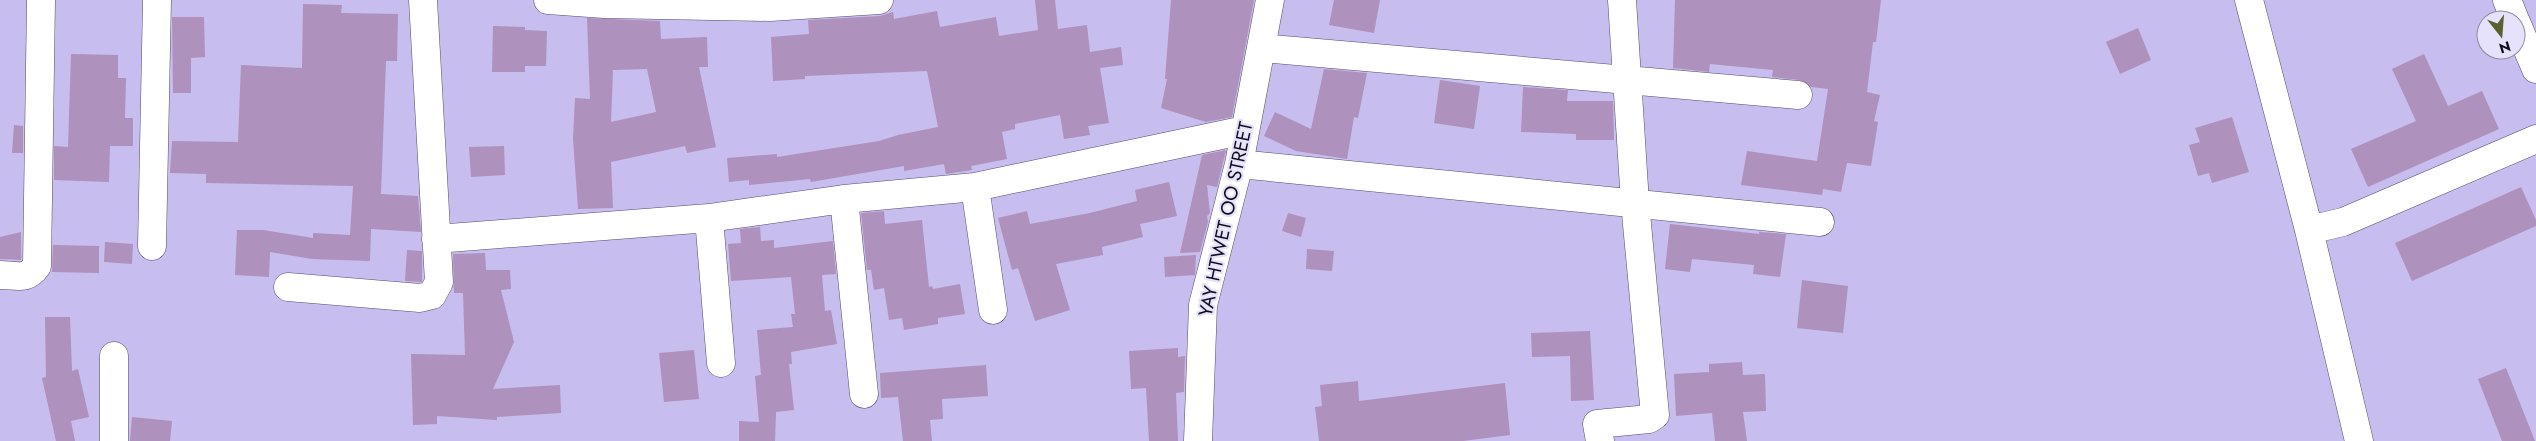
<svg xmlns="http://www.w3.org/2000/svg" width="2536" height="441" font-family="Jost,sans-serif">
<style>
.building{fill:#ae91bc;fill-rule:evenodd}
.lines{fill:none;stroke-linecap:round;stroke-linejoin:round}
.street-casing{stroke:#544a74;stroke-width:29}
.street{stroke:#fff;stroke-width:28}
.labels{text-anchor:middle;stroke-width:4.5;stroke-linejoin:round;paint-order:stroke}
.street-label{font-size:19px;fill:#110c1d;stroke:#e6e2fb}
</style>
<rect width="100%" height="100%" fill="#c7bdee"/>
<path class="building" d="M 1035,0 L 1055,0 L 1058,29 L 1087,25 L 1090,52 L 1121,47 L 1123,65 L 1100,68 L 1109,123 L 1088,126 L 1090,135 L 1064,139 L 1060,115 L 1015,124 L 1015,129 L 1002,132 L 1007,159 L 971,166 L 972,170 L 946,174 L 944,164 L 904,171 L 904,166 L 811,182 L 810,179 L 749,185 L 749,180 L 729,182 L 727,158 L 777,154 L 777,157 L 879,141 L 898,135 L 938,127 L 927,71 L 805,76 L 805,79 L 773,81 L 771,37 L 809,34 L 808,20 L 880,16 L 893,12 L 894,19 L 937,11 L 940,27 L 996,17 L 999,36 L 1038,30 Z
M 1171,0 L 1254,0 L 1232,117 L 1206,122 L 1161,108 L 1167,79 L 1165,79 Z
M 1334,0 L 1380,0 L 1374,33 L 1329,25 Z
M 1675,0 L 1881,0 L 1876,42 L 1873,42 L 1867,92 L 1880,95 L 1874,121 L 1878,122 L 1871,166 L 1847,163 L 1841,192 L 1823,189 L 1822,195 L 1741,185 L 1747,151 L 1817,161 L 1828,89 L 1811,87 L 1800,80 L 1772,77 L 1773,70 L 1710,64 L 1709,72 L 1673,68 Z
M 303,4 L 342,5 L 341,13 L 398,14 L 397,61 L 386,61 L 381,194 L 418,196 L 421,232 L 371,229 L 370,261 L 312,259 L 270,252 L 269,277 L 235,275 L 237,230 L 263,230 L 313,238 L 313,233 L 350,235 L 353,186 L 206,183 L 206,174 L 170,173 L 172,141 L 238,142 L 241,65 L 302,68 Z
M 172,17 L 204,17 L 205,57 L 191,58 L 191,93 L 173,93 Z
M 587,18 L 660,21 L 661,39 L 707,37 L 708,67 L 699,67 L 716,147 L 687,153 L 685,146 L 611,162 L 613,208 L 578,209 L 573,139 L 575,98 L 590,99 ZM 647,69 L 656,112 L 611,122 L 613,70 Z
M 493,26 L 525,27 L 525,30 L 547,31 L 546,66 L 525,66 L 525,72 L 492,72 Z
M 2138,28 L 2151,60 L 2120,74 L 2106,42 Z
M 71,54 L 118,55 L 118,78 L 126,78 L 125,118 L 133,118 L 133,146 L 110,146 L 109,182 L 54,180 L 54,146 L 68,147 Z
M 2424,54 L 2448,106 L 2482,91 L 2499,129 L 2368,187 L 2351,149 L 2416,121 L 2392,69 Z
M 1324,69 L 1367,73 L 1358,118 L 1354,117 L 1347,159 L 1296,151 L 1264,136 L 1275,112 L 1311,129 Z
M 1440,80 L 1480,86 L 1474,129 L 1434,123 Z
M 1523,87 L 1568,90 L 1567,101 L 1613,101 L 1614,140 L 1576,140 L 1576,134 L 1521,132 Z
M 2232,117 L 2249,172 L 2212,183 L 2209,173 L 2198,176 L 2189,145 L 2200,142 L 2195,128 Z
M 14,125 L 23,126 L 23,153 L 12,153 Z
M 504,146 L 505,175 L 471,177 L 469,147 Z
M 1226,150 L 1217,187 L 1207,185 L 1210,213 L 1207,216 L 1208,222 L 1200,252 L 1180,253 L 1202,155 Z
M 1169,182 L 1177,216 L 1140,224 L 1143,237 L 1102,247 L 1103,255 L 1056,264 L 1070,310 L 1035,321 L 1018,268 L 1012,270 L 998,218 L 1027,211 L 1030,224 L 1090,213 L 1137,201 L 1135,190 Z
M 2521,187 L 2536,220 L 2536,226 L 2412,281 L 2395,243 Z
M 884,211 L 885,224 L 922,220 L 929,287 L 932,286 L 933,289 L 960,284 L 965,314 L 938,318 L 938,324 L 904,330 L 902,318 L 889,320 L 884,288 L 874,290 L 871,270 L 867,270 L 861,213 Z
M 1288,213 L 1306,218 L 1301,237 L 1282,231 Z
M 1670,224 L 1759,234 L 1759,232 L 1786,234 L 1780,277 L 1753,274 L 1754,265 L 1692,259 L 1690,272 L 1665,269 Z
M 760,227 L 761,241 L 774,240 L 774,248 L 833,241 L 836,274 L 822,275 L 825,311 L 831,310 L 837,344 L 791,352 L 792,364 L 789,364 L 794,410 L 776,412 L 775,441 L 739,441 L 739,421 L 759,422 L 755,376 L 761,375 L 757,330 L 793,327 L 791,314 L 795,314 L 791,277 L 731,281 L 728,244 L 741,243 L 740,229 Z
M 21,232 L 21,260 L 0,259 L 0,237 Z
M 105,242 L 133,244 L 132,264 L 104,262 Z
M 53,245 L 99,246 L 99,273 L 52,272 Z
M 1307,249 L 1334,251 L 1332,271 L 1306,269 Z
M 407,250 L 422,251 L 422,282 L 405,281 Z
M 485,253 L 486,270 L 510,270 L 511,289 L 501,290 L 514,342 L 493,389 L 560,385 L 561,413 L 497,417 L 497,420 L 437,416 L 437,424 L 413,425 L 411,354 L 465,355 L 463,293 L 454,293 L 453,254 Z
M 1196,255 L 1195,275 L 1165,277 L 1164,257 Z
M 1802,280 L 1848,286 L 1843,333 L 1797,328 Z
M 45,317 L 70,317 L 72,371 L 78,369 L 89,417 L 71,421 L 75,441 L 56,441 L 42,378 L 46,377 Z
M 1590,331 L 1594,400 L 1571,401 L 1570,356 L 1532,357 L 1531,333 Z
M 1178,348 L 1178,357 L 1185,356 L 1184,392 L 1176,393 L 1178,441 L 1149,441 L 1146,388 L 1131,389 L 1129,351 Z
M 694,350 L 699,399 L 664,402 L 659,353 Z
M 1742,362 L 1743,375 L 1765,374 L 1766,411 L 1743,412 L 1747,441 L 1715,441 L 1712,413 L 1676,416 L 1674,374 L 1709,372 L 1709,364 Z
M 986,365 L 988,396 L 942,399 L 943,419 L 930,420 L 932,441 L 903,441 L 898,397 L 881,398 L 880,373 Z
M 2506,368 L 2535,441 L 2502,441 L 2478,379 Z
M 1358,381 L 1359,401 L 1505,383 L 1510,435 L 1463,441 L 1319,441 L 1315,407 L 1322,406 L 1320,385 Z
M 132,417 L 172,421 L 170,441 L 130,441 Z"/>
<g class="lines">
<g class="street-casing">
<path id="street" d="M 548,0 L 604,4 L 770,7 L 879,0
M 2249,0 L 2309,230 L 2359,441
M 2507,0 L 2515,20
M 2516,22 L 2536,69
M 1262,48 L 1798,95
M 1239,164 L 1820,222
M 975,187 L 993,310
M 844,199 L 864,394
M 709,218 L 721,363
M 2309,230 L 2343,222 L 2536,139
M 436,239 L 709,218 L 844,199 L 975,187 L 1245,130
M 152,246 L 157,0
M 0,275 C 17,275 26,281 37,266 L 41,0
M 288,287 L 420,298 L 432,295 L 439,282 L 423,0
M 114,356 L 114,441
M 1198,441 L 1203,305 L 1239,164 L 1270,0
M 1600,441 L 1597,424 L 1649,419 L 1655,415 L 1635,203 L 1622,0"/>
</g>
<use href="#street" class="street"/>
</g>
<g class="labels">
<g class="street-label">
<text transform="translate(1225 219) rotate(-78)" y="7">YAY HTWET OO STREET</text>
</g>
</g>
<g transform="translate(2501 35) rotate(163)"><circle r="24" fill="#e6e2fb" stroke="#918ca2"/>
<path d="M0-4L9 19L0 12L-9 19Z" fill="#5a602e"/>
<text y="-8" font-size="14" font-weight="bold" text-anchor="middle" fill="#110c1d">N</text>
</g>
</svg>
